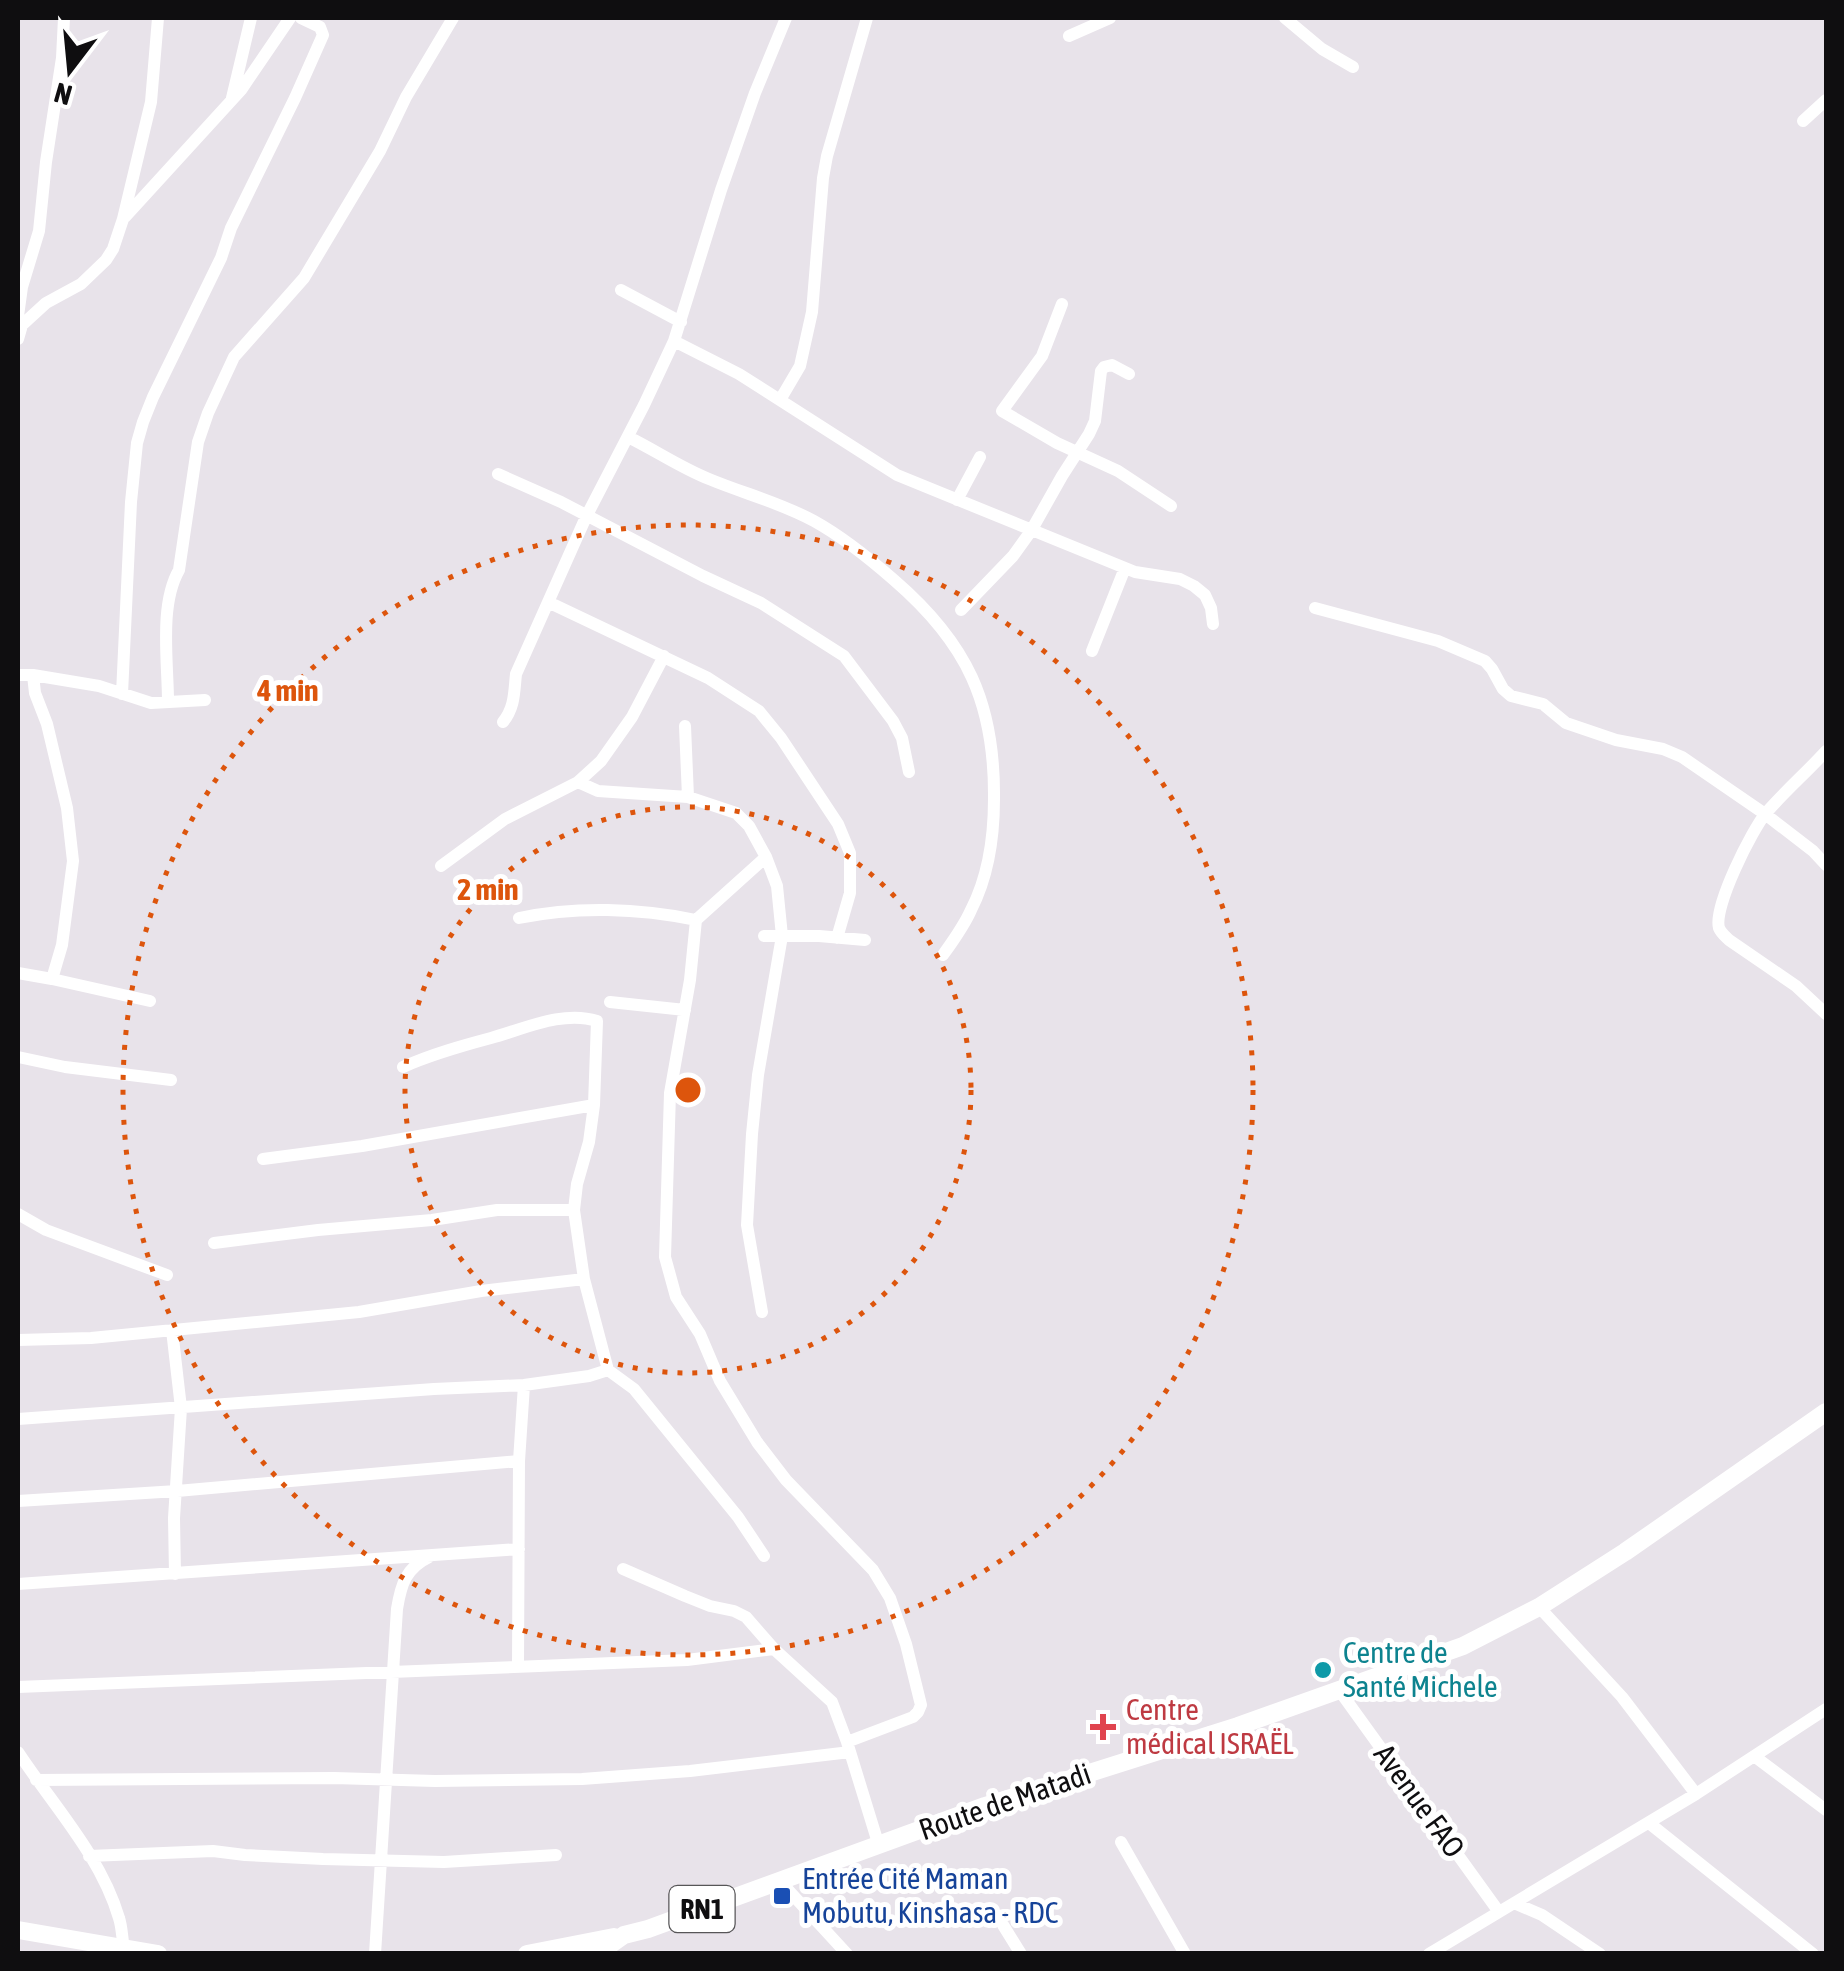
<svg xmlns="http://www.w3.org/2000/svg" width="1844" height="1971" font-family="'Asap Condensed',sans-serif">
<style>
.lines{fill:none;stroke-linecap:round;stroke-linejoin:round}
.minor{stroke:#fff;stroke-width:12}
.highway{stroke:#fff;stroke-width:18}
.ring{fill:none;stroke:#dd550c;stroke-width:5;stroke-dasharray:5 10}
.culture-dot{fill:#0f9aa8;stroke:#fff;stroke-width:4}
.health-dot{fill:#e0444e;stroke:#fff;stroke-width:4}
.transit-dot{fill:#1a4fb4;stroke:#fff;stroke-width:4}
.labels{text-anchor:middle;stroke-width:10;stroke-linejoin:round;paint-order:stroke}
.shield{fill:#fff;stroke:#575658;stroke-width:2.5}
.shield-label{font-size:28px;font-weight:bold;fill:#0f0e10}
.culture-label{font-size:30px;fill:#0d838f;stroke:#fff;text-anchor:start}
.health-label{font-size:30px;fill:#be3a42;stroke:#fff;text-anchor:start}
.street-label{font-size:30px;fill:#0f0e10;stroke:#fff}
.transit-label{font-size:30px;fill:#164399;stroke:#fff;text-anchor:start}
.centre{fill:#dd550c;stroke:#fff;stroke-width:5}
.ring-label{font-size:30px;text-anchor:middle;font-weight:bold;fill:#dd550c;stroke:#fff;stroke-width:10;stroke-linejoin:round;paint-order:stroke}
</style>
<rect width="100%" height="100%" fill="#e8e3ea"/>
<g class="lines">
<path class="minor" d="M 1285,18 L 1322,49 L 1353,67
M 1069,36 L 1110,18
M 232,98 L 251,18
M 1803,121 L 1826,100
M 125,217 L 241,90 L 290,18
M 621,290 L 681,322
M 1062,304 L 1042,356 L 1002,411 L 1057,443 L 1118,471 L 1171,506
M 22,325 L 46,303 L 81,284 L 106,260 L 113,249 L 123,219 L 151,102 L 158,18
M 18,339 L 22,325 L 18,316 L 22,287 L 39,231 L 46,162 L 62,58 L 64,18
M 674,341 L 739,374 L 897,475 L 1135,572 L 1180,579 L 1194,586 L 1205,595 L 1211,608 L 1213,624
M 780,400 L 800,366 L 812,312 L 823,178 L 827,156 L 867,18
M 628,437 C 655,450 681,468 709,479 C 745,494 779,502 814,521 C 843,537 870,559 894,580 C 967,643 995,703 994,799 C 994,835 988,877 971,910 C 964,926 953,941 943,955
M 498,474 L 561,502 L 703,576 L 761,603 L 844,656 L 893,721 L 902,738 L 909,772
M 957,500 L 980,457
M 548,602 L 708,678 L 759,711 L 781,738 L 838,824 L 850,853 L 850,893 L 837,938
M 1315,608 L 1438,641 L 1485,661 L 1492,669 L 1503,689 L 1511,696 L 1543,704 L 1566,723 L 1616,740 L 1663,749 L 1682,757 L 1765,814 L 1813,851 L 1826,865
M 961,610 L 1013,556 L 1031,531 L 1062,476 L 1089,434 L 1095,421 L 1101,371 L 1104,367 L 1112,365 L 1129,374
M 1092,651 L 1125,568
M 18,675 L 33,675 L 99,686 L 151,703 L 205,700
M 33,675 L 35,693 L 47,724 L 67,808 L 73,861 L 62,945 L 52,979
M 122,694 L 131,502 L 137,443 L 143,422 L 153,397 L 221,258 L 231,228 L 295,98 L 323,35 L 320,27 L 301,18
M 168,702 C 168,662 159,605 179,570 L 198,442 L 208,413 L 234,357 L 304,278 L 380,151 L 406,97 L 453,18
M 503,722 C 515,707 514,692 516,674 L 586,517 L 644,405 L 674,341 L 721,190 L 755,93 L 786,18
M 685,726 L 688,797
M 1826,751 C 1807,772 1785,791 1766,813 C 1752,830 1713,907 1719,928 C 1721,933 1725,936 1729,940 L 1796,986 L 1826,1014
M 578,782 L 598,791 L 688,797 L 736,813 L 749,826 L 766,857 L 777,886 L 782,936 L 758,1075 L 752,1134 L 747,1225 L 762,1312
M 441,866 L 505,819 L 578,782 L 601,761 L 632,717 L 664,656
M 519,918 C 576,906 639,908 696,920 L 690,980 L 670,1093 L 665,1257 L 676,1297 L 700,1334 L 720,1381 L 757,1442 L 786,1480 L 873,1570 L 890,1598 L 906,1644 L 921,1705 L 918,1712 L 913,1717 L 847,1742
M 696,920 L 766,857
M 764,936 L 819,936 L 865,940
M 18,973 L 52,979 L 150,1001
M 610,1002 L 685,1010
M 18,1057 L 65,1067 L 171,1080
M 403,1067 C 432,1054 461,1046 491,1038 C 524,1029 563,1010 597,1021 L 594,1105 L 589,1142 L 577,1184 L 574,1210 L 584,1279 L 608,1370 L 634,1389 L 738,1517 L 764,1556
M 263,1159 L 362,1146 L 594,1105
M 18,1214 L 46,1230 L 167,1275
M 214,1243 L 318,1230 L 432,1220 L 497,1210 L 574,1210
M 172,1330 L 181,1408 L 174,1518 L 175,1574
M 18,1340 L 91,1338 L 359,1312 L 481,1291 L 584,1279
M 18,1419 L 434,1389 L 524,1385 L 589,1376 L 608,1370
M 18,1501 L 177,1491 L 519,1461
M 623,1569 L 685,1596 L 710,1606 L 734,1611 L 746,1617 L 774,1649 L 832,1702 L 847,1742 L 879,1846
M 18,1584 L 519,1549
M 1539,1607 L 1622,1697 L 1696,1794
M 518,1667 L 519,1461 L 524,1385
M 18,1687 L 687,1660 L 774,1649
M 1339,1690 L 1499,1912
M 18,1752 C 52,1804 101,1856 119,1918 C 122,1927 122,1938 124,1948
M 1754,1756 L 1826,1810
M 36,1780 L 334,1778 L 435,1781 L 582,1779 L 690,1771 L 850,1752
M 1649,1823 L 1813,1954
M 1121,1842 L 1185,1954
M 89,1856 L 213,1851 L 245,1855 L 323,1859 L 444,1862 L 556,1855
M 779,1880 L 847,1954
M 1514,1903 L 1542,1915 L 1600,1954
M 1003,1925 L 1021,1954
M 375,1954 L 397,1609 C 401,1584 406,1568 429,1557
M 1429,1954 L 1696,1794 L 1826,1709"/>
<path class="highway" d="M 18,1930 L 158,1954
M 527,1954 L 614,1937
M 597,1954 L 624,1935 L 648,1929 L 985,1806 L 1238,1726 L 1463,1646 L 1539,1607 L 1625,1552 L 1826,1412"/>
</g>
<g class="ring">
<circle cx="688" cy="1090" r="283"/>
<circle cx="688" cy="1090" r="565"/>
</g>
<circle class="culture-dot" cx="1323" cy="1670" r="10"/>
<path class="health-dot" d="M1098 1712h10v10h10v10h-10v10h-10v-10h-10v-10h10z"/>
<rect class="transit-dot" x="772" y="1886" width="20" height="20" rx="5"/>
<g class="labels">
<rect class="shield" x="669.5" y="1886" width="65" height="46" rx="8"/>
<g class="shield-label">
<text x="702" y="1919">RN1</text>
</g>
<g class="culture-label">
<text x="1343" y="1663">Centre de<tspan x="1343" dy="34">Santé Michele</tspan></text>
</g>
<g class="health-label">
<text x="1126" y="1720">Centre<tspan x="1126" dy="34">médical ISRAËL</tspan></text>
</g>
<g class="street-label">
<text transform="translate(1419 1801) rotate(54)" y="10">Avenue FAO</text>
<text transform="translate(1005 1802) rotate(-19)" y="10">Route de Matadi</text>
</g>
<g class="transit-label">
<text x="802" y="1889">Entrée Cité Maman<tspan x="802" dy="34">Mobutu, Kinshasa - RDC</tspan></text>
</g>
</g>
<circle cx="688" cy="1090" r="15" class="centre"/>
<g class="ring-label">
<text x="288" y="701">4 min</text>
<text x="488" y="900">2 min</text>
</g>
<rect width="1844" height="1971" fill="none" stroke="#0f0e10" stroke-width="40"/>
<g transform="translate(70 70) rotate(196)" stroke="#ffffff" stroke-width="8" paint-order="stroke">
<path d="M0-8L18 38L0 25L-18 38Z" fill="#0f0e10"/>
<text y="-15" font-size="28" font-weight="bold" text-anchor="middle" fill="#0f0e10">N</text>
</g>
</svg>
